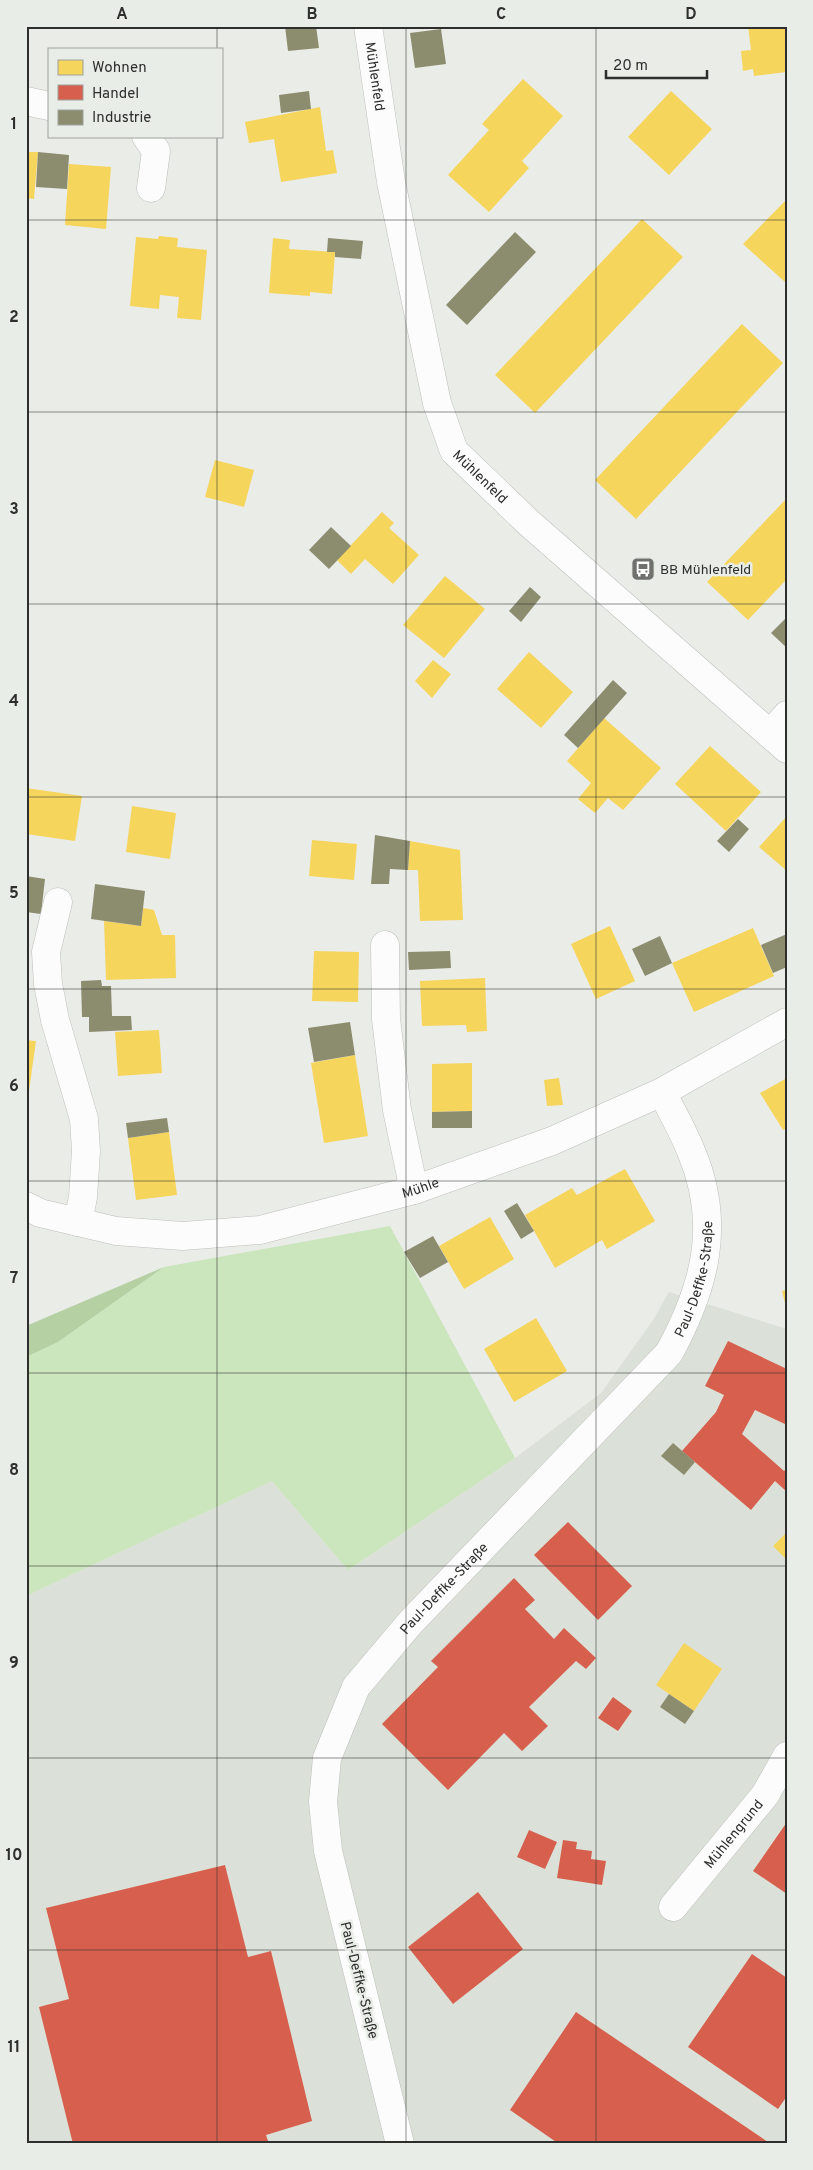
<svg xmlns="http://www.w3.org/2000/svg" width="813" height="2170" font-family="Overpass,sans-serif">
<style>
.built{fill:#dbe1d8}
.green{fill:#cbe5bc}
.forest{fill:#b5d0a3}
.homes{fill:#f6d55c}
.shops{fill:#d6604d}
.industry{fill:#8c8c6e}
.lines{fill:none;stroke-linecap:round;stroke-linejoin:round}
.minor-casing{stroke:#bebfbd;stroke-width:29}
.minor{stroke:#fcfcfc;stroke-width:28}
.grid{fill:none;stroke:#2e2f2d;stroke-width:1;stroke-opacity:0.55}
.labels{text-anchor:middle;stroke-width:5;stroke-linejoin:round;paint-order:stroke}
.street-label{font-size:14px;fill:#2e2f2d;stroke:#e9ede7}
.poi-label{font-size:14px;fill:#2e2f2d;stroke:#e9ede7;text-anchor:start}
.neatline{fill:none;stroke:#2e2f2d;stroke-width:2}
.grid-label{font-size:16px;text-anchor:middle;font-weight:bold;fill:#2e2f2d}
</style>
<rect width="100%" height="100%" fill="#eaece8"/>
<path class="built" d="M 669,1292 L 787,1329 L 787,2144 L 26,2144 L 26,1596 L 272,1481 L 348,1570 L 515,1458 L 601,1393 L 653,1320 Z"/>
<path class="green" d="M 390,1226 L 515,1458 L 348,1570 L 272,1481 L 26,1596 L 26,1357 L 58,1342 L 164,1267 Z"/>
<path class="forest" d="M 164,1267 L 58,1342 L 26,1357 L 26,1326 Z"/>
<path class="homes" d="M 748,26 L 787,26 L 787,72 L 754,76 L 753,69 L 743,71 L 741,51 L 751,50 Z
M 523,79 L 563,116 L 522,161 L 529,168 L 489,212 L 448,175 L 489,130 L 482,124 Z
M 671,91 L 712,129 L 669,175 L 628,137 Z
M 320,107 L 326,151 L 333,150 L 337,173 L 281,182 L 274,139 L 249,143 L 245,122 Z
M 26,152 L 38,152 L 34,199 L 26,198 Z
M 69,164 L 111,167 L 106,229 L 65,225 Z
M 787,199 L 787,280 L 785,282 L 743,244 Z
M 642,219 L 683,257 L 535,413 L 495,375 Z
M 159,236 L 178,238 L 177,247 L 207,250 L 201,320 L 177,318 L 179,297 L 160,295 L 159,309 L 130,306 L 136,237 L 158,239 Z
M 273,238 L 290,240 L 289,249 L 335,252 L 332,294 L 310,292 L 310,296 L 269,293 Z
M 742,324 L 783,363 L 636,519 L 595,480 Z
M 215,460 L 254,470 L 244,507 L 205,497 Z
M 787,498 L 787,579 L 748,620 L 707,582 Z
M 382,512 L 394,523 L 389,528 L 419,555 L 393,584 L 365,559 L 351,574 L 337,560 Z
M 445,576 L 485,609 L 444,658 L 403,625 Z
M 529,652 L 573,692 L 541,728 L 497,689 Z
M 433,660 L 451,674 L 432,698 L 415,681 Z
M 604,718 L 661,768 L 623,810 L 608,798 L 595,813 L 578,799 L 591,783 L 567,761 Z
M 710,746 L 761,792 L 726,831 L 675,784 Z
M 26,788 L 82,796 L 75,841 L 26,834 Z
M 132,806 L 176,813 L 170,859 L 126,852 Z
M 787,816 L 787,871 L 759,847 Z
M 312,840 L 357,844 L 354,880 L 309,876 Z
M 410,841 L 460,850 L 463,920 L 420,921 L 418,870 L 408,870 Z
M 143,908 L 154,910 L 162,935 L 175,935 L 176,978 L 106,980 L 104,921 L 141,926 Z
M 610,926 L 635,981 L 596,999 L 571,944 Z
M 753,928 L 774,976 L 694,1012 L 672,963 Z
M 314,951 L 359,952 L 358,1002 L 312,1001 Z
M 485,978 L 487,1031 L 467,1032 L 466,1025 L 422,1026 L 420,981 Z
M 159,1030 L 162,1073 L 118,1076 L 115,1032 Z
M 26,1040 L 36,1041 L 27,1105 L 26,1105 Z
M 355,1055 L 368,1136 L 324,1143 L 311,1063 Z
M 472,1063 L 472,1111 L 432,1112 L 432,1064 Z
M 559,1078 L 563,1105 L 547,1106 L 544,1080 Z
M 787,1078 L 787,1128 L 783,1130 L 760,1093 Z
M 169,1132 L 177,1195 L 136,1200 L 128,1138 Z
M 625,1169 L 655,1221 L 607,1249 L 602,1240 L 555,1268 L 525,1215 L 572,1188 L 577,1195 Z
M 490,1217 L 514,1259 L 464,1289 L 439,1246 Z
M 787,1290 L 787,1307 L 786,1307 L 782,1291 Z
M 536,1318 L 567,1371 L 514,1402 L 484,1349 Z
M 787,1532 L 787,1560 L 773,1546 Z
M 684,1643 L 722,1669 L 694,1711 L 656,1685 Z"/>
<path class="shops" d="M 728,1341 L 787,1369 L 787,1425 L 755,1410 L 742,1434 L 784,1471 L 787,1468 L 787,1492 L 775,1481 L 751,1510 L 682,1451 L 716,1412 L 724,1395 L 705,1386 Z
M 568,1522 L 632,1586 L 598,1620 L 534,1555 Z
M 514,1578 L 535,1600 L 525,1609 L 554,1639 L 564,1628 L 596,1658 L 586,1669 L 576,1661 L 529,1707 L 548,1726 L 522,1751 L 504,1733 L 448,1790 L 382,1724 L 438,1667 L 431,1661 Z
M 613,1697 L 632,1711 L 618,1731 L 598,1718 Z
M 787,1822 L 787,1894 L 753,1871 Z
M 529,1830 L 557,1842 L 545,1869 L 517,1857 Z
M 563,1840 L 577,1842 L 576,1849 L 592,1851 L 591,1859 L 606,1861 L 602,1885 L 557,1878 Z
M 225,1865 L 248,1957 L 271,1951 L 312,2121 L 266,2135 L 269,2144 L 73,2144 L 39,2007 L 69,1999 L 46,1908 Z
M 478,1892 L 523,1949 L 453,2004 L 408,1947 Z
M 752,1954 L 787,1978 L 787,2096 L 778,2109 L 688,2047 Z
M 576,2012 L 771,2144 L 559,2144 L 510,2110 Z"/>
<path class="industry" d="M 285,26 L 316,26 L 319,48 L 288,51 Z
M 441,29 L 446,64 L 415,68 L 410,33 Z
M 309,91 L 311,109 L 281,113 L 279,95 Z
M 38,152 L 69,155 L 67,189 L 36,187 Z
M 515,232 L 536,252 L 467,325 L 446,305 Z
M 328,238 L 363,241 L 361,259 L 335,257 L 335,252 L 327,252 Z
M 331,527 L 351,546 L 329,569 L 309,550 Z
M 530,587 L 541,597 L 521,622 L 509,611 Z
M 787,617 L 787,648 L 771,633 Z
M 613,680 L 627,693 L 578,748 L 564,735 Z
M 738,819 L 749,829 L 729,852 L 717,841 Z
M 375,835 L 410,841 L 408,870 L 390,869 L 389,884 L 371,884 Z
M 26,876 L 45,879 L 41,914 L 26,912 Z
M 95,884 L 145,891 L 141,926 L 91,919 Z
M 787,934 L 787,967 L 773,973 L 761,945 Z
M 660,936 L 672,963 L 645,976 L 632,949 Z
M 450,951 L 451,968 L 409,970 L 408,952 Z
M 101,980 L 102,986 L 111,986 L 112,1016 L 131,1016 L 132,1030 L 89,1032 L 89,1017 L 82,1017 L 81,981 Z
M 350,1022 L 355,1055 L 314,1062 L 308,1028 Z
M 472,1111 L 472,1128 L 432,1128 L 432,1112 Z
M 167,1118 L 169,1132 L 128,1138 L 126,1123 Z
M 517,1203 L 534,1231 L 521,1239 L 504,1211 Z
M 433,1236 L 448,1262 L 420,1278 L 404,1252 Z
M 673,1443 L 695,1462 L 684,1475 L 661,1456 Z
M 669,1694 L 694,1711 L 685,1724 L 660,1707 Z"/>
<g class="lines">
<g class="minor-casing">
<g id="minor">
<path id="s1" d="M 368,26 L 391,182 L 437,403 L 454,451 L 529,523 L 787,749"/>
<path d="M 26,101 L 49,106"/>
<path d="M 146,136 L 156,151 L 151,188"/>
<path d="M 770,734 L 787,715"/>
<path d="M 58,902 L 46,952 L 48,984 L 55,1020 L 84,1119 L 86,1151 L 83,1197 L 78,1222"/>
<path d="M 385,945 L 386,1019 L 397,1110 L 414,1190"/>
<path id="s2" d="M 26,1206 L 40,1213 L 116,1231 L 183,1236 L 260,1230 L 414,1190 L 552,1141 L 662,1092 L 787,1022"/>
<path id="s3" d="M 673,1907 L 765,1795 L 787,1756"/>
<path id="s4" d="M 400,2144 L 328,1851 L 323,1802 L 327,1758 L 356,1687 L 410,1623 L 669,1353 C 705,1287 722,1224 691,1151 C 683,1131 672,1112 662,1092"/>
</g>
</g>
<use href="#minor" class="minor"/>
</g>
<path class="grid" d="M 217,26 L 217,49M 406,26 L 406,2144M 596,26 L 596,2144M 217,136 L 217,2144M 26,220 L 787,220M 26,412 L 787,412M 26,604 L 787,604M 26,797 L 787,797M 26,989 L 787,989M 26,1181 L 787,1181M 26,1373 L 787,1373M 26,1566 L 787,1566M 26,1758 L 787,1758M 26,1950 L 787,1950"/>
<defs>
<g id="bus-square" transform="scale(1.25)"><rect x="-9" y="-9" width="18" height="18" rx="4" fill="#70716e" stroke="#e9ede7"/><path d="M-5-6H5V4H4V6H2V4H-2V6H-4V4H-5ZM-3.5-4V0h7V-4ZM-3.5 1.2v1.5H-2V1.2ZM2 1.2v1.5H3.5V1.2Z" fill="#fff"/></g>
</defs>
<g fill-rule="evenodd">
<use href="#bus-square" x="643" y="569"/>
</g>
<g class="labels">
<g class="street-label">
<text dy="5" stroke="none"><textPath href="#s1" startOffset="51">Mühlenfeld</textPath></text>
<text dy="5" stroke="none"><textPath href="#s1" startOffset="471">Mühlenfeld</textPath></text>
<text dy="5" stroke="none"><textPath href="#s2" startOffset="404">Mühle</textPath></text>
<text dy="5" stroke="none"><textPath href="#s4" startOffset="1009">Paul-Deffke-Straße</textPath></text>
<text dy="5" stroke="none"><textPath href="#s4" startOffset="604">Paul-Deffke-Straße</textPath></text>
<text dy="5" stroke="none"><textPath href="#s3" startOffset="95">Mühlengrund</textPath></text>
<text transform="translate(360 1980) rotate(76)" y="5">Paul-Deffke-Straße</text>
</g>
<g class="poi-label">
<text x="660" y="574">BB Mühlenfeld</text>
</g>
</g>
<rect width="813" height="2170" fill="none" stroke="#e9ede7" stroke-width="55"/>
<rect x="48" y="48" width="175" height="90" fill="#e9ede7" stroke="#9ea19d"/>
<rect x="58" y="60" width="25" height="15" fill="#f6d55c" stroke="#9ea19d"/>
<text x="92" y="72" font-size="15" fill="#2e2f2d">Wohnen</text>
<rect x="58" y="85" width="25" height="15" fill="#d6604d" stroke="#9ea19d"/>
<text x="92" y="98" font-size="15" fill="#2e2f2d">Handel</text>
<rect x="58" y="110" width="25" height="15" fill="#8c8c6e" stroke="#9ea19d"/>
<text x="92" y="122" font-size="15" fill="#2e2f2d">Industrie</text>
<path d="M606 70v8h101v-8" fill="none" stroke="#2e2f2d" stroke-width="2.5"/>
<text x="613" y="70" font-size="15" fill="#2e2f2d" stroke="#e9ede7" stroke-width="4" paint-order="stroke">20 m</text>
<rect x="28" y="28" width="758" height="2114" class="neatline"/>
<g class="grid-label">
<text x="122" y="19">A</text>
<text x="312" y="19">B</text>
<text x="501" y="19">C</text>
<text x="691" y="19">D</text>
<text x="14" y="129">1</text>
<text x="14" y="322">2</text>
<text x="14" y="514">3</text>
<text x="14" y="706">4</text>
<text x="14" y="898">5</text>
<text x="14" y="1091">6</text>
<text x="14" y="1283">7</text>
<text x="14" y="1475">8</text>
<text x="14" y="1668">9</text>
<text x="14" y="1860">10</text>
<text x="14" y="2052">11</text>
</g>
</svg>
